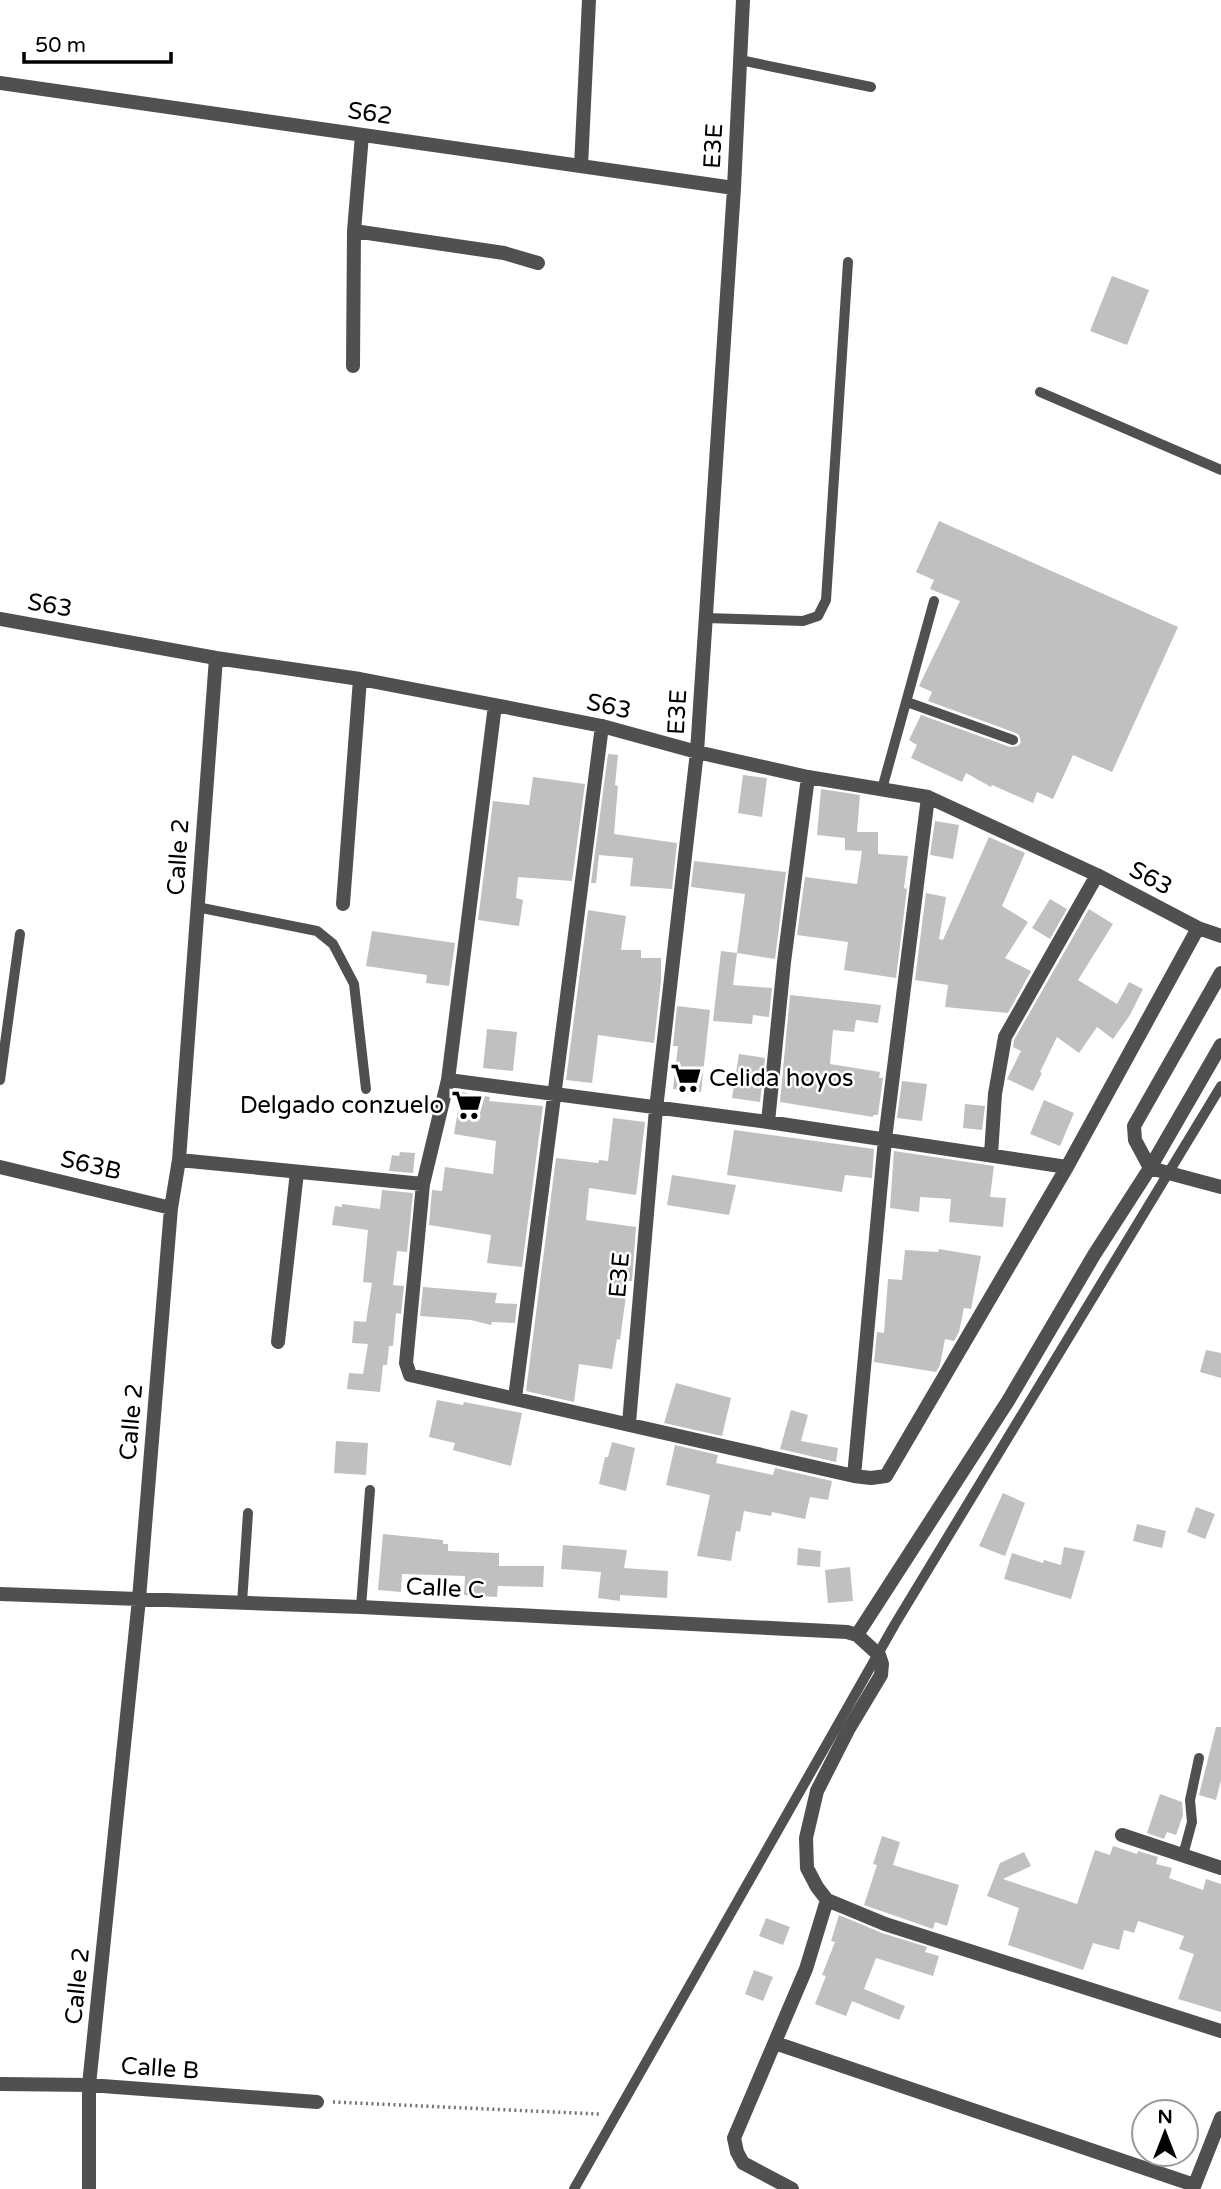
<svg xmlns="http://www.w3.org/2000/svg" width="1221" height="2189" font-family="'Varela Round',sans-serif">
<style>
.building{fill:#c0c0c0}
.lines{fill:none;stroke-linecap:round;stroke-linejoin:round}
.path{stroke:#727272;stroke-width:3.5;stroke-dasharray:2 3.5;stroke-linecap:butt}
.service{stroke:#505050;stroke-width:10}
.minor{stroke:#505050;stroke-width:14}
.labels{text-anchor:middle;stroke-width:5;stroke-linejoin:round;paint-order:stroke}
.street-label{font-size:24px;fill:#000;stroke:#fff}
.poi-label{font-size:24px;fill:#000;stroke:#fff;text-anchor:start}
</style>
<rect width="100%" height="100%" fill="#fff"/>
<path class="building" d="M 1112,276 L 1149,290 L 1127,345 L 1090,331 Z
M 939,521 L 1178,627 L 1112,772 L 1073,755 L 1053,799 L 1037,792 L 1033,803 L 992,785 L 991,787 L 966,773 L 962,782 L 911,758 L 917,745 L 909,740 L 921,715 L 1010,747 L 1018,746 L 1021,742 L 1019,735 L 1016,733 L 928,701 L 932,692 L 919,686 L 960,601 L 930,589 L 934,580 L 916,572 Z
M 608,754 L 618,755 L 615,785 L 618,786 L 614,834 L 677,843 L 672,889 L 630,886 L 633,858 L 599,855 L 596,883 L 591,883 Z
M 743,775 L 767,778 L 762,817 L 738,813 Z
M 533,777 L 585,784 L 572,881 L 518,877 L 516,898 L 523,900 L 519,926 L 478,920 L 493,801 L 529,805 Z
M 821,789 L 860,795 L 857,832 L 878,832 L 878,854 L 908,856 L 904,888 L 907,889 L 896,978 L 844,970 L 848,942 L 797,935 L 805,877 L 857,884 L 862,851 L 845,850 L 845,838 L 817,835 Z
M 935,821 L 959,825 L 953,859 L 930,855 Z
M 989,837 L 1025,853 L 1002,906 L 1028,922 L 1005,958 L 1031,971 L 1008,1013 L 945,1007 L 948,985 L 915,980 L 926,893 L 946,897 L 939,939 L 943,940 Z
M 694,861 L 786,872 L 775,959 L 737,953 L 745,894 L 691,887 Z
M 1050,899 L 1067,909 L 1050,939 L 1032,928 Z
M 1089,909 L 1113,924 L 1078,980 L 1117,1004 L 1129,982 L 1143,989 L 1130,1015 L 1113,1039 L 1097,1027 L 1079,1053 L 1057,1037 L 1040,1072 L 1042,1073 L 1033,1091 L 1007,1079 L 1021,1051 L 1013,1047 L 1014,1040 Z
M 588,910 L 626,916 L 621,950 L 641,950 L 641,958 L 661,958 L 661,981 L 654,1043 L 598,1035 L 592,1083 L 566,1080 Z
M 372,931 L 455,943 L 449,986 L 426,983 L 427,975 L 366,966 Z
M 721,951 L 737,953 L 733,985 L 772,988 L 769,1017 L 753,1015 L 752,1024 L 713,1021 Z
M 790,995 L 881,1005 L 878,1023 L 856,1020 L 854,1032 L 833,1030 L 830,1064 L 880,1072 L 879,1078 L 883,1078 L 878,1115 L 873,1115 L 873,1117 L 780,1102 Z
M 677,1006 L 710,1010 L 701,1092 L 673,1089 L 678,1046 L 673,1046 Z
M 487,1029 L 517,1032 L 513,1071 L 483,1068 Z
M 739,1054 L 765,1058 L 760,1102 L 732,1098 Z
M 902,1081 L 927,1084 L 922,1121 L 897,1118 Z
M 461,1092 L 490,1097 L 489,1101 L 543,1106 L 522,1267 L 487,1263 L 491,1235 L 429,1225 L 432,1190 L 442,1191 L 445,1167 L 493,1174 L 496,1141 L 454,1134 Z
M 1044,1100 L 1074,1113 L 1060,1146 L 1030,1134 Z
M 965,1104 L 985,1106 L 982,1130 L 963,1128 Z
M 613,1118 L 645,1122 L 636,1195 L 589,1188 L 586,1220 L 636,1227 L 632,1281 L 628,1281 L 620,1340 L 617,1339 L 612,1369 L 579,1364 L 574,1402 L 526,1391 L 556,1158 L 598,1163 L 599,1160 L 608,1161 Z
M 734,1130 L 874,1149 L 872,1178 L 845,1175 L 842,1192 L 727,1175 Z
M 894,1151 L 994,1166 L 990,1197 L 1006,1198 L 1003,1227 L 949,1222 L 951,1199 L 920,1197 L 919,1212 L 890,1208 Z
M 400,1152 L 415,1153 L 413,1173 L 389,1171 L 392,1155 L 399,1156 Z
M 672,1175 L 736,1185 L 729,1215 L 667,1205 Z
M 382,1190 L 413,1193 L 407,1252 L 397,1251 L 393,1285 L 404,1286 L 401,1314 L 396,1313 L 393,1346 L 389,1346 L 387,1365 L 383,1365 L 380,1392 L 347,1389 L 349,1373 L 363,1374 L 368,1344 L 352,1343 L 354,1321 L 366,1322 L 372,1283 L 363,1282 L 368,1230 L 332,1225 L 335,1206 L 342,1207 L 342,1204 L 380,1209 Z
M 939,1249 L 981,1256 L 971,1309 L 964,1308 L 959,1332 L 954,1341 L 945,1339 L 940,1365 L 936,1372 L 874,1362 L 877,1332 L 884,1333 L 888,1279 L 902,1280 L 905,1250 L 938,1252 Z
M 423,1287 L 497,1293 L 495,1303 L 517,1304 L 515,1323 L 492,1322 L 491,1325 L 471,1320 L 420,1316 Z
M 1206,1350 L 1221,1353 L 1221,1378 L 1200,1372 Z
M 676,1383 L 731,1398 L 722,1436 L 664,1423 Z
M 437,1400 L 463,1405 L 464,1402 L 522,1413 L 511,1466 L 453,1450 L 455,1443 L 429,1437 Z
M 791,1410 L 808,1415 L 801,1441 L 838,1448 L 836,1462 L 780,1449 Z
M 336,1441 L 368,1443 L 366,1475 L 334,1473 Z
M 612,1442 L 635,1448 L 626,1491 L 599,1484 L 605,1457 L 608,1457 Z
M 675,1445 L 718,1455 L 716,1463 L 773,1475 L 775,1468 L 832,1481 L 828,1500 L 810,1497 L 805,1519 L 772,1512 L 771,1516 L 744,1511 L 740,1532 L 736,1531 L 731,1561 L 697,1556 L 710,1495 L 666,1485 Z
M 1003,1493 L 1025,1503 L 1005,1556 L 979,1546 Z
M 1196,1507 L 1215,1514 L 1205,1539 L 1187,1532 Z
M 1137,1524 L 1166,1531 L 1162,1548 L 1133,1541 Z
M 383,1534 L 443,1540 L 443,1544 L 448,1544 L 448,1551 L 499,1553 L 499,1566 L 544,1566 L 543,1587 L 498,1586 L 497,1597 L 464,1595 L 465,1576 L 402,1574 L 401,1592 L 378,1590 Z
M 563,1545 L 627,1550 L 624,1568 L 668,1571 L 667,1598 L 620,1595 L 620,1601 L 598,1598 L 601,1572 L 561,1569 Z
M 1064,1547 L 1085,1551 L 1071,1599 L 1004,1579 L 1012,1553 L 1043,1563 L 1044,1560 L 1061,1565 Z
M 798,1548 L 821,1551 L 820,1567 L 797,1565 Z
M 850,1567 L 853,1601 L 828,1603 L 825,1570 Z
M 1216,1727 L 1221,1727 L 1221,1780 L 1216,1800 L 1199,1795 Z
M 1160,1794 L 1182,1802 L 1183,1815 L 1176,1835 L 1167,1832 L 1164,1839 L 1147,1833 Z
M 882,1836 L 900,1842 L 893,1865 L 959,1885 L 947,1926 L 935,1922 L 933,1929 L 864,1905 L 877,1865 L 873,1864 Z
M 1113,1846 L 1137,1854 L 1138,1851 L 1158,1857 L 1156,1864 L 1172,1868 L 1169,1878 L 1203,1890 L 1206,1879 L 1221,1884 L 1221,2012 L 1178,1999 L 1194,1954 L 1179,1949 L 1184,1936 L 1138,1921 L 1134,1933 L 1124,1930 L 1119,1950 L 1093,1943 L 1083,1970 L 1008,1945 L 1019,1908 L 987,1896 L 1000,1863 L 1024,1852 L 1031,1866 L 1003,1879 L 1077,1904 L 1095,1850 L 1110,1855 Z
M 839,1915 L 882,1933 L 927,1947 L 925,1952 L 939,1956 L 933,1976 L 876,1958 L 864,1989 L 905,2006 L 899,2020 L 852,2001 L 846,2016 L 815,2004 L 826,1976 L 822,1975 L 835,1942 L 831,1941 Z
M 766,1918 L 790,1927 L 783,1945 L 759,1936 Z
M 754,1970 L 773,1977 L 763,2001 L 745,1994 Z"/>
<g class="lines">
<path class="path" d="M 333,2102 L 599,2114"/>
<path class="service" d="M 740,60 L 871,87
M 1040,392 L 1221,470
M 705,618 L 803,621 L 818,616 L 826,600 L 848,262
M 907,702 L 1013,740
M 882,789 L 934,601
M 197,907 L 317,931 L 333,944 L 354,984 L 366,1089
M 0,1080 L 20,934
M 242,1603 L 248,1513
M 361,1607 L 370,1490
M 1183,1855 L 1192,1822 L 1190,1800 L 1199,1758
M 574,2189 L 895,1624 L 1221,1086"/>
<path class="minor" d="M 0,83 L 734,188
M 581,166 L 589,0
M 354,231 L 504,253 L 538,263
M 353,366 L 354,231 L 362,135
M 0,619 L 216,658 L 360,679 L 495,705 L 602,726 L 697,752 L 808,777 L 928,797 L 1097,875 L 1198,928 L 1221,936
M 495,705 L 448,1080 L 423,1184 L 406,1363 L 410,1375 L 854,1476 L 871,1478 L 886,1476 L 1067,1167 L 1198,928
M 343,904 L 360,679
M 1221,973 L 1134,1126 L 1135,1140 L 1150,1168 L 1221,1187
M 448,1080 L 768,1122 L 1067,1167
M 768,1122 L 784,962 L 808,777
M 991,1154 L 995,1094 L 1005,1037 L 1097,875
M 179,1160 L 423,1184
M 0,1167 L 171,1208
M 278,1342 L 297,1172
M 515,1398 L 602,726
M 629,1423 L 656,1109 L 697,752 L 734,188 L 743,0
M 854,1476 L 885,1139 L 928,797
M 0,1594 L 361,1607 L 847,1632 L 857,1635 L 879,1655 L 882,1664 L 881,1675 L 848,1730 L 817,1791 L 806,1838 L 807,1868 L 817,1887 L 827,1900 L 885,1924 L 1221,2031
M 857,1635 L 1008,1401 L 1094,1255 L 1150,1168 L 1221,1045
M 1122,1835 L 1221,1868
M 775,2043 L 1194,2185
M 0,2084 L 89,2085 L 317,2102
M 89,2189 L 89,2085 L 139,1599 L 171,1208 L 179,1160 L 216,658
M 792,2189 L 743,2163 L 737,2152 L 734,2138 L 806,1969 L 827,1900
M 1193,2189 L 1221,2118"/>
</g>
<defs>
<g id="supermarket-bare" transform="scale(2.415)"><path d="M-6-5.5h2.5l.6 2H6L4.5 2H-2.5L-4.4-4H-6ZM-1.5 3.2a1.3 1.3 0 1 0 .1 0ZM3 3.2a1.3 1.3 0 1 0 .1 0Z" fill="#000" stroke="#fff" stroke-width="2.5" paint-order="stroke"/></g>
</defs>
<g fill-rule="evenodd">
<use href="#supermarket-bare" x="686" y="1078"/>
<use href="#supermarket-bare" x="467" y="1105"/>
</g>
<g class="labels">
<g class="street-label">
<text transform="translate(370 113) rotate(8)" y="8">S62</text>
<text transform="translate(713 146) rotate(-87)" y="8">E3E</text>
<text transform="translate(50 605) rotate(10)" y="8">S63</text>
<text transform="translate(609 706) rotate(13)" y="8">S63</text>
<text transform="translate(677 712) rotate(-87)" y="8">E3E</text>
<text transform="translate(178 857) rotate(-86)" y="8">Calle 2</text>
<text transform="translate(1151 878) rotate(28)" y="8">S63</text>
<text transform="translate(91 1165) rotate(13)" y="8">S63B</text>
<text transform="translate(619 1275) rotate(-85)" y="8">E3E</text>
<text transform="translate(131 1422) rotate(-85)" y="8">Calle 2</text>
<text transform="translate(445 1588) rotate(3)" y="8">Calle C</text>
<text transform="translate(77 1986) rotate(-84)" y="8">Calle 2</text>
<text transform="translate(160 2068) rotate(4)" y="8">Calle B</text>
</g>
<g class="poi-label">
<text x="709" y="1086">Celida hoyos</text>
<text x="444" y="1113" text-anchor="end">Delgado conzuelo</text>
</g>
</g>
<g transform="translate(1165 2133)"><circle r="33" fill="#ffffff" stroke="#999999" stroke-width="2"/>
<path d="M0-5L12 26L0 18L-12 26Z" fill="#000000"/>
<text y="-10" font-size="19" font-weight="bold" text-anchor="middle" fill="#000000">N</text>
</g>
<path d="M24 52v10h147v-10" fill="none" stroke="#000000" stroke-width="3.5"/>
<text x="35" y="52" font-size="21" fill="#000000" stroke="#ffffff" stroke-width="5" paint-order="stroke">50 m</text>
</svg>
